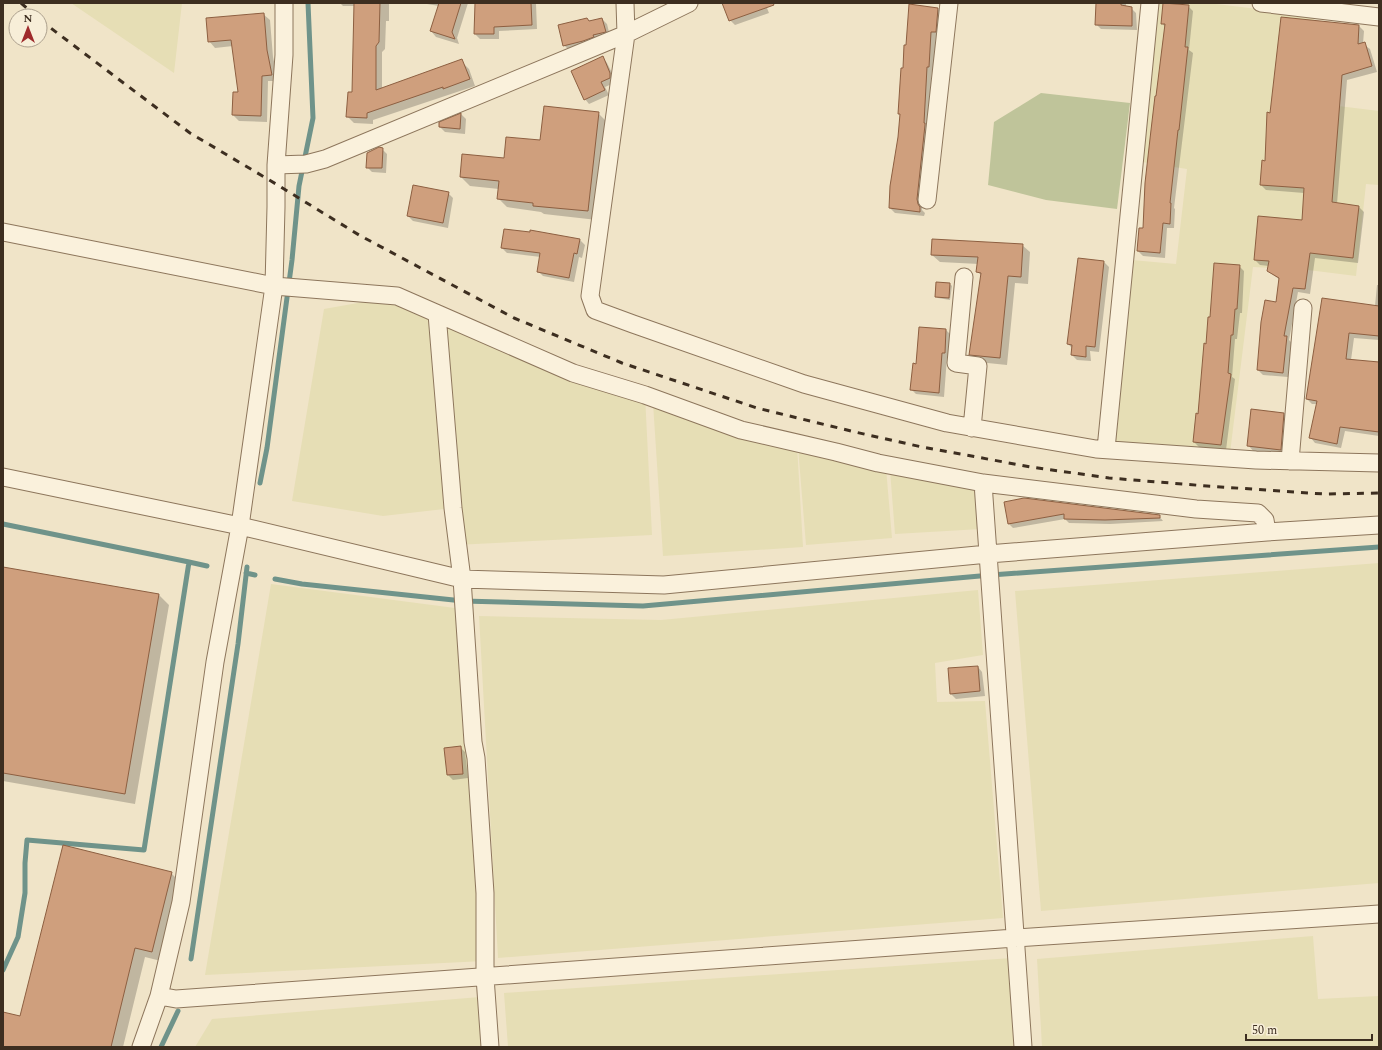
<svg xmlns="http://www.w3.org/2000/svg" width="1382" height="1050" font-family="Spectral,serif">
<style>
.farmland{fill:#e6deb5}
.cemetery{fill:#bfc49a}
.shadow{fill:#0003}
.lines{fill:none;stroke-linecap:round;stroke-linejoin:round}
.stream{stroke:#6f938a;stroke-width:5}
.building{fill:#cf9f7d;stroke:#8d5f41}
.minor-casing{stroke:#8d765c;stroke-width:19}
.minor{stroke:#faf1dc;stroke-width:17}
.rail{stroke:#3d2e20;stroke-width:3;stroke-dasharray:7 7;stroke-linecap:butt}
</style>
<rect width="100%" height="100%" fill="#f0e4c8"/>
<path class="farmland" d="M 71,3 L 182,3 L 174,73 Z
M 1158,3 L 1208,3 L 1314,16 L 1306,102 L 1379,111 L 1379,185 L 1366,184 L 1356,276 L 1308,270 L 1253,267 L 1230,453 L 1113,443 L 1132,260 L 1176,264 L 1187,169 L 1142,162 Z
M 397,296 L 430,311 L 453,508 L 383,516 L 292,501 L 324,309 Z
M 444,325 L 645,395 L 652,535 L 456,545 Z
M 653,403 L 797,445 L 803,547 L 663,556 Z
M 798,447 L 886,468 L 892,538 L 806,545 Z
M 890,470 L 976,487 L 981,529 L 895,534 Z
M 1379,563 L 1379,883 L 1041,911 L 1015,591 Z
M 271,584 L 455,608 L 484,961 L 205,975 Z
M 978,590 L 983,655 L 935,663 L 937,702 L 985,701 L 1003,918 L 498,958 L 479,616 L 661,620 Z
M 1313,936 L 1318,999 L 1379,996 L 1379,1047 L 1042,1047 L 1037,959 Z
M 1012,958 L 1017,1047 L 508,1047 L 504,993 Z
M 480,997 L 483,1047 L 195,1047 L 212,1019 Z"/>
<path class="cemetery" d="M 1041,93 L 1130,103 L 1117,209 L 1046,200 L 988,185 L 994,122 Z"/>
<path class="shadow" d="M 340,3 L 389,3 L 389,21 L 386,21 L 385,49 L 382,52 L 382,89 L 462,62 L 469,69 L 475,86 L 373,120 L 373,124 L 354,123 L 347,116 L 353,93 L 355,6 L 343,6 Z
M 421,3 L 468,3 L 457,38 L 459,44 L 436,37 L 431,31 L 439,6 Z
M 476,3 L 534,3 L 536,4 L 537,29 L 499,31 L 499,39 L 480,39 L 475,34 Z
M 723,3 L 765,3 L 769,13 L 735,25 L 730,20 Z
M 1097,3 L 1126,3 L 1126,7 L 1131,8 L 1136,13 L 1137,30 L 1101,29 L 1096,24 Z
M 1188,6 L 1193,11 L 1189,50 L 1193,53 L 1174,208 L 1175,209 L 1174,228 L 1167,228 L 1165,258 L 1143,256 L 1138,251 L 1144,229 L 1165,27 L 1162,23 Z
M 938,9 L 943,14 L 940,37 L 936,36 L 934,71 L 932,71 L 922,204 L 922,210 L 925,213 L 924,216 L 895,213 L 890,208 L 899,138 L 901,115 L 899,113 L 904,69 Z
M 263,14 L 270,20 L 273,57 L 278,81 L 268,81 L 267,122 L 239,121 L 233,115 L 239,93 L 233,46 L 215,48 L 209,41 Z
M 602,19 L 607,24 L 610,36 L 569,50 L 564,45 L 589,22 Z
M 1359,26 L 1364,31 L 1363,44 L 1370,49 L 1377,72 L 1347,80 L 1337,204 L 1359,207 L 1364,212 L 1358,263 L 1315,258 L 1310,294 L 1298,292 L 1289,340 L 1292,343 L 1288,377 L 1263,375 L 1258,370 L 1277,303 L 1280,280 L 1268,271 L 1269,266 L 1260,265 L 1255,260 L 1303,221 L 1304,193 L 1266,190 L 1261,185 L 1266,162 L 1271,114 Z
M 603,58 L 607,63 L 615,79 L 614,83 L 605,87 L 609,95 L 589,104 L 585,99 Z
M 598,113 L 607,122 L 597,220 L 544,214 L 541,212 L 507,207 L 498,198 L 499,189 L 470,186 L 461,177 L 463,155 L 505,159 Z
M 461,114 L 466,119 L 465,134 L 445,132 L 440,127 L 440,123 Z
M 382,149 L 387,154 L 386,173 L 372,172 L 367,167 Z
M 448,193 L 453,198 L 448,228 L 413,221 L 408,216 Z
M 580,240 L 585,245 L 582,258 L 579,257 L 574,282 L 543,276 L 538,271 L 541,257 L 507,253 L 502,248 Z
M 1022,245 L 1030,252 L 1028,284 L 1015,283 L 1007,365 L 978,362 L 970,354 L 982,276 L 978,272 L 979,264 L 940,262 L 932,255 Z
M 1079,259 L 1104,262 L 1109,267 L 1099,352 L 1090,351 L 1091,361 L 1077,360 L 1072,355 L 1072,348 L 1068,344 Z
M 1239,266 L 1244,271 L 1242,313 L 1240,313 L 1237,339 L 1235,339 L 1232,377 L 1235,379 L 1226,450 L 1199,447 L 1194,442 L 1211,318 Z
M 950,284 L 952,286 L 950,300 L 938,298 L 936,296 Z
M 1377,285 L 1379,285 L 1379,340 L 1354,338 L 1351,360 L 1379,363 L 1379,436 L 1345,431 L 1341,448 L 1315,443 L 1311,438 L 1317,404 L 1312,404 L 1307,399 L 1323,299 L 1375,306 Z
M 920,328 L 946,330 L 951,335 L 949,357 L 947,357 L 944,397 L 916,394 L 911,389 L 917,365 Z
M 1284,414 L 1291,422 L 1288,457 L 1255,453 L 1248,445 Z
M 1005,502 L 1159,516 L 1163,521 L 1110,524 L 1069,523 L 1065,519 L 1013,528 L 1009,524 Z
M 3,568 L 159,595 L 169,605 L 135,804 L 3,781 Z
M 978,667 L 982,672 L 985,696 L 956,699 L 951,694 Z
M 460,747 L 465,752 L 468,778 L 453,780 L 448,775 Z
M 171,873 L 181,883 L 161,961 L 145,957 L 123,1047 L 3,1047 L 3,1013 L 21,1018 Z"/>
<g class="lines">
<path class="stream" d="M 260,483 L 267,448 L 292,260 L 299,186 L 313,118 L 308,3
M 3,524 L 189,562 L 207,566
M 246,573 L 255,575
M 275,579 L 302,584 L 463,601 L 643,606 L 991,575 L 1379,547
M 191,959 L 238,644 L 247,567
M 3,970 L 18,937 L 25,893 L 25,863 L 27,840 L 144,850 L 189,562
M 161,1047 L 178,1011"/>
</g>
<path class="building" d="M 354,3 L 380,3 L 379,42 L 376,46 L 376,90 L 462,59 L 470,79 L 443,89 L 443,87 L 367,113 L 367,118 L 346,117 L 348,92 L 352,92 Z
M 439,3 L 461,3 L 452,32 L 455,39 L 430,31 Z
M 475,3 L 531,3 L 532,25 L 494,27 L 494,34 L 474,34 Z
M 722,3 L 773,3 L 774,5 L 729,21 Z
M 1096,3 L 1121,3 L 1121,5 L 1132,7 L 1132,26 L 1095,25 Z
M 1163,3 L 1189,5 L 1185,47 L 1188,47 L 1179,130 L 1178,130 L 1170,203 L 1171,203 L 1170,224 L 1163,223 L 1160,253 L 1137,251 L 1139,228 L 1143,228 L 1145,183 L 1151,130 L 1155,96 L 1156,96 L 1165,24 L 1161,24 Z
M 909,4 L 938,8 L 936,32 L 931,32 L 929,67 L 927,67 L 924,123 L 925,123 L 925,125 L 917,199 L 918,204 L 920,207 L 920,212 L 889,208 L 890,186 L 898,137 L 900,114 L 898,114 L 901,68 L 903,68 L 904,45 L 906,45 Z
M 264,13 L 267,50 L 272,75 L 262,76 L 261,116 L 232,115 L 233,92 L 238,92 L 231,40 L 208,42 L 206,18 Z
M 1281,17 L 1359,25 L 1358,44 L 1365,42 L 1372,66 L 1342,75 L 1332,202 L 1359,206 L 1353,258 L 1310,253 L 1305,289 L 1293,288 L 1284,336 L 1287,336 L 1283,373 L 1257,370 L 1261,322 L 1265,300 L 1276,302 L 1279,278 L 1267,271 L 1269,261 L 1254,260 L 1258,216 L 1302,220 L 1304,188 L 1260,185 L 1262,160 L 1265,161 L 1267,112 L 1270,113 Z
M 587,18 L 589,21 L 602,18 L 606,32 L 593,35 L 594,37 L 583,41 L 563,46 L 558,25 Z
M 603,56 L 610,73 L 610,78 L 601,82 L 605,90 L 584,100 L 571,71 Z
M 544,106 L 599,112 L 588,211 L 533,206 L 533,203 L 497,199 L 499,181 L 460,177 L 462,154 L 504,158 L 506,137 L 540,140 Z
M 461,113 L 460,129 L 439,127 L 439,122 Z
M 379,147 L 383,148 L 382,168 L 366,168 L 367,153 Z
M 413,185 L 449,192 L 443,223 L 407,216 Z
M 504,229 L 530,232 L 530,230 L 580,239 L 577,254 L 574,253 L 569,278 L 537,272 L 540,253 L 501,248 Z
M 932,239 L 1023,244 L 1021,277 L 1008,276 L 1000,358 L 969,355 L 981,273 L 976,272 L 978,257 L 931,255 Z
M 1078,258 L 1104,261 L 1095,347 L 1086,346 L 1086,357 L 1071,355 L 1072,345 L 1067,344 Z
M 1214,263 L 1240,265 L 1237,309 L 1235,309 L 1233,335 L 1231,335 L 1228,373 L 1231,374 L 1221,445 L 1193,442 L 1196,413 L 1198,414 L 1204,343 L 1206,344 L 1208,317 L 1210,317 Z
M 936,282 L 950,283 L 949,298 L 935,297 Z
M 1322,298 L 1379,306 L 1379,336 L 1349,333 L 1346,359 L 1379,362 L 1379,432 L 1340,427 L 1337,444 L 1309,438 L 1317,401 L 1306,399 Z
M 919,327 L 946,329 L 945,353 L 942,353 L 939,393 L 910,390 L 913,363 L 916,364 Z
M 1251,409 L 1284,413 L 1281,450 L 1247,446 Z
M 1024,498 L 1160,515 L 1160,518 L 1105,520 L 1064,519 L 1064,514 L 1008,524 L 1004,502 Z
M 3,567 L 159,594 L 125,794 L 3,773 Z
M 978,666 L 980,691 L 950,694 L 948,668 Z
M 461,746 L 463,774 L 447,775 L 444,748 Z
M 63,845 L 172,872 L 152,952 L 135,948 L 111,1047 L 3,1047 L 3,1012 L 20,1016 Z"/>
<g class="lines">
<g class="minor-casing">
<path id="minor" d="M 625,3 L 626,34 L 590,296 L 595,310 L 633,324 L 804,384 L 947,423 L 1096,449 L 1256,460 L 1379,463
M 1261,3 L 1379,17
M 276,165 L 306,164 L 325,159 L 626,34 L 689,3
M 927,200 L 949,3
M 3,232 L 274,286 L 397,296 L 573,373 L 645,395 L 741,430 L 836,452 L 878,463 L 983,483 L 1196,509 L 1258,513 L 1265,520 L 1267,532
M 964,277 L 956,363 L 978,366 L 972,428
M 437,314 L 453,508 L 462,579 L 473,742 L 476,758 L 485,893 L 485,977 L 490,1047
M 1106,449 L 1150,3
M 1290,461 L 1303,308
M 3,477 L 240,526 L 462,579 L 528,581 L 664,585 L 988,554 L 1267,532 L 1379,525
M 983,483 L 1023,1047
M 159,996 L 176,999 L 1015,938 L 1379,914
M 141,1047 L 159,996 L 181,902 L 215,662 L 240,526 L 274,286 L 276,207 L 276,165 L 284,55 L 284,3"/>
</g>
<use href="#minor" class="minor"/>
<path class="rail" d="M 21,3 L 36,16
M 40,20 L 190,133 L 276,184 L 359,235 L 514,318 L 622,363 L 757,408 L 855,432 L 922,447 L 1031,467 L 1109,478 L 1207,486 L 1324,494 L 1379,493"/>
</g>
<rect width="1382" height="1050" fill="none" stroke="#3d2e20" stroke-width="8"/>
<g transform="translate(28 28)"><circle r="19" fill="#f7eed8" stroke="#ada18e"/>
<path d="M0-3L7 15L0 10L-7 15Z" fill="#9e2a2b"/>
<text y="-6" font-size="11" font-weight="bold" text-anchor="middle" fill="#3d2e20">N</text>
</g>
<path d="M1246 1034v6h126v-6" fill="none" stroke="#3d2e20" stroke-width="2"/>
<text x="1252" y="1034" font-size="12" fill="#3d2e20" stroke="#f7eed8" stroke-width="3" paint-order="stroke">50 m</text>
</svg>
